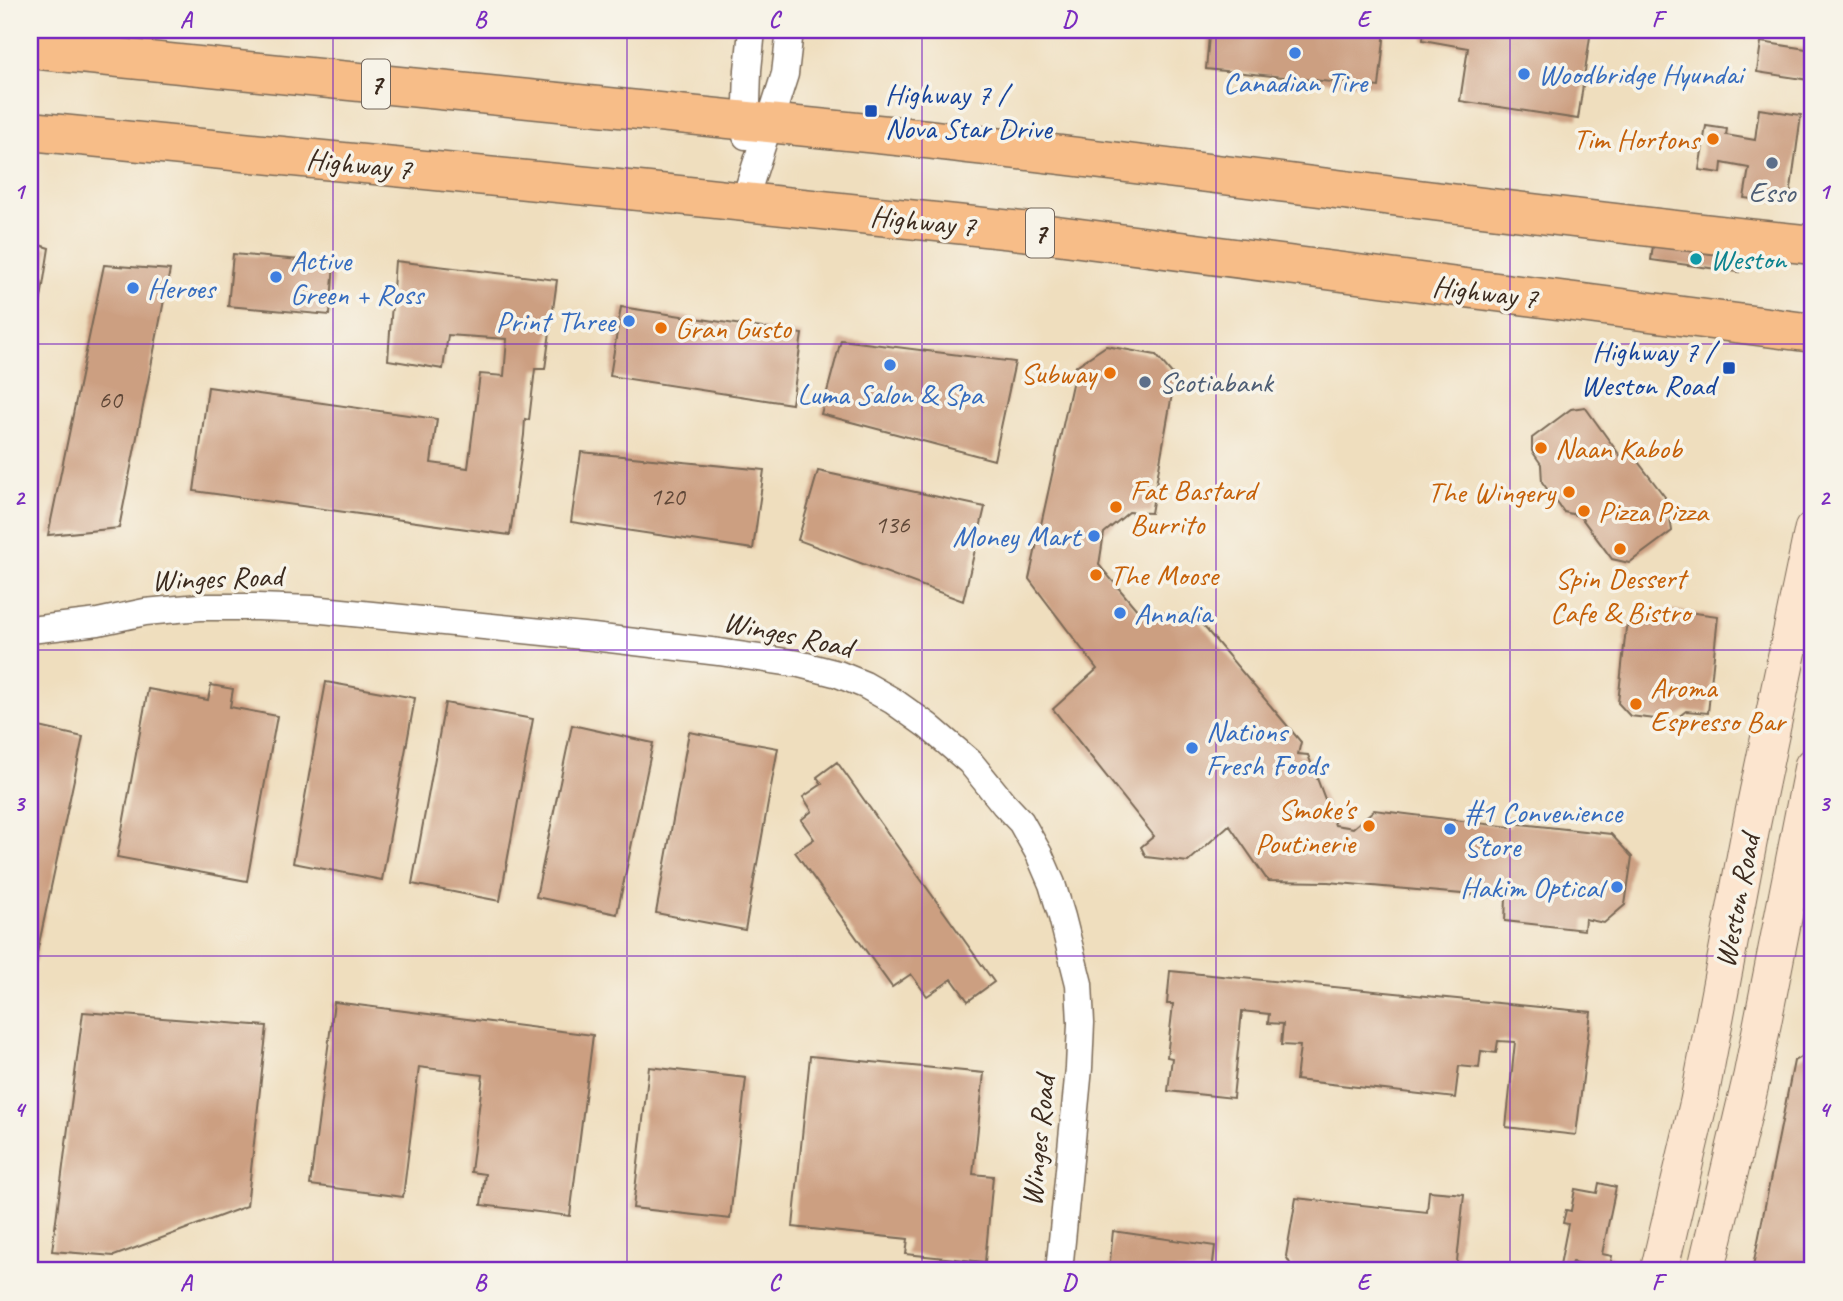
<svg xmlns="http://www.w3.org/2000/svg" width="1843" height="1301" font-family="Caveat,sans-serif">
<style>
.building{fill:#cc9f81}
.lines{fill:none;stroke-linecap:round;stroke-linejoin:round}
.street-casing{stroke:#7a6956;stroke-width:29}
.secondary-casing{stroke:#7a6956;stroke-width:39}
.primary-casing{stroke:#7a6956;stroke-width:41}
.street{stroke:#fff;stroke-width:26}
.secondary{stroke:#fce5cf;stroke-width:37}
.primary{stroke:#f7bd88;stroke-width:38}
.grid{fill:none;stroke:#7b2cbf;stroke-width:2;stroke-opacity:0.55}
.shop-dot{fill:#3f7fe0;stroke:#f7f3e8;stroke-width:2.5}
.transit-dot{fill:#1a4fb4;stroke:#f7f3e8;stroke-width:2.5}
.food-dot{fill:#e8710a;stroke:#f7f3e8;stroke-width:2.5}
.service-dot{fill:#5c6f8a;stroke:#f7f3e8;stroke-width:2.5}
.culture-dot{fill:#0f9aa8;stroke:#f7f3e8;stroke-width:2.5}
.labels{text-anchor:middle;stroke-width:7;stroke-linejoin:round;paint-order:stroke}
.number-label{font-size:26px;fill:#5f4737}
.shield{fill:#f7f3e8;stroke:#73665b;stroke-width:2}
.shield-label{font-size:28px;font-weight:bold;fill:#3b2a1e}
.shop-label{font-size:30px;fill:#366cbe;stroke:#f7f3e8;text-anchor:start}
.transit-label{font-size:30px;fill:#164399;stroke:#f7f3e8;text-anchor:start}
.food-label{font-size:30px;fill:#c56008;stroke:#f7f3e8;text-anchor:start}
.street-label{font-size:30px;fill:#3b2a1e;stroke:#f7f3e8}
.service-label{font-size:30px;fill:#4e5e75;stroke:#f7f3e8}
.culture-label{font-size:30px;fill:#0d838f;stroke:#f7f3e8;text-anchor:start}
.neatline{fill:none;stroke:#7b2cbf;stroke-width:2.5}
.grid-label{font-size:23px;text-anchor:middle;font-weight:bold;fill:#7b2cbf}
</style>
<rect width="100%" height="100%" fill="#f7f3e8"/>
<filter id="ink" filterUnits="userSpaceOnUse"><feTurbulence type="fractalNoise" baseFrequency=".0143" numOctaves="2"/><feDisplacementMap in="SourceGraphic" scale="14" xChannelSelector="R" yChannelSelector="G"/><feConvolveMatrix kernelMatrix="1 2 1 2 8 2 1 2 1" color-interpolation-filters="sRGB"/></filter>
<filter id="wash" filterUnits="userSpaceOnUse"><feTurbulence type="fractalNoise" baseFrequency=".00686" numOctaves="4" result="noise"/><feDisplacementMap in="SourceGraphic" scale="28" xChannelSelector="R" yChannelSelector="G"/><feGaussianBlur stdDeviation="1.57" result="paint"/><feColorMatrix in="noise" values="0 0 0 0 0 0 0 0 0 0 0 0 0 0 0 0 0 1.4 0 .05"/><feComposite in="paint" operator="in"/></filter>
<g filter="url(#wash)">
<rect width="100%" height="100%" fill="#efdebe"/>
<g id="blocks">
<path class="building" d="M 1162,30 L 1385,30 L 1379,87 L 1206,69 L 1209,36 L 1162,32 Z
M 1424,30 L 1591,30 L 1578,119 L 1460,101 L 1468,48 L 1423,40 Z
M 1761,42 L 1813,50 L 1809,80 L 1757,72 Z
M 1759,109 L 1801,115 L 1789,204 L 1744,198 L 1749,168 L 1722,163 L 1721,173 L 1699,170 L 1706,126 L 1727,129 L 1726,135 L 1755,140 Z
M 30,242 L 49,248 L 37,324 L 30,322 Z
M 1653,246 L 1741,258 L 1739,272 L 1651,260 Z
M 233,254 L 334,263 L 330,315 L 228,306 Z
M 395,261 L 557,280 L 545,369 L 535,369 L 529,420 L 525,419 L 524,435 L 510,535 L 194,491 L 208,387 L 437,419 L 431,463 L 468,468 L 480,374 L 504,376 L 507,339 L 448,335 L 443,369 L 388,360 Z
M 104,265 L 170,270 L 119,528 L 48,535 Z
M 621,307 L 802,334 L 792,404 L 610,376 Z
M 841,340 L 1015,362 L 994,460 L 821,414 Z
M 1106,346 L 1156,355 L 1175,377 L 1151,513 L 1129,512 L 1104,533 L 1099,565 L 1138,611 L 1195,616 L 1301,742 L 1298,754 L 1308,755 L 1335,825 L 1353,828 L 1374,810 L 1510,827 L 1511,823 L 1611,834 L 1632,857 L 1625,905 L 1604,923 L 1585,919 L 1584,930 L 1505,921 L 1506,898 L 1328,882 L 1268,881 L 1229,825 L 1188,862 L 1146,857 L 1141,847 L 1154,836 L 1053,709 L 1097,669 L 1029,579 L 1076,366 Z
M 1585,407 L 1621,457 L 1635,458 L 1665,497 L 1664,511 L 1670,517 L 1672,531 L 1629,563 L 1612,559 L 1580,516 L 1564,512 L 1542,482 L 1541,464 L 1532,451 L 1532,438 L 1571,409 Z
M 581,452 L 764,470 L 753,549 L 571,522 Z
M 818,471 L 985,507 L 963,601 L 798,540 Z
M 1672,610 L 1718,616 L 1708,713 L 1686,711 L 1673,721 L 1630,716 L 1618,703 L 1626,628 L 1637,619 L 1670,624 Z
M 326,682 L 415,698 L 382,880 L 293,863 Z
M 211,685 L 233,689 L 230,707 L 277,716 L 247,881 L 117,857 L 148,689 L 208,700 Z
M 445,703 L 533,719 L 500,901 L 412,884 Z
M 572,725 L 653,743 L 617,914 L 536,897 Z
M 35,726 L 83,737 L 31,981 L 30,749 Z
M 689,732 L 778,748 L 745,930 L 656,913 Z
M 837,762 L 994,982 L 968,1001 L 952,979 L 927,996 L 911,974 L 892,987 L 795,852 L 814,839 L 801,820 L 812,811 L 803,797 L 822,784 L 817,777 Z
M 1170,971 L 1591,1012 L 1576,1135 L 1506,1127 L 1515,1042 L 1498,1041 L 1496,1053 L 1481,1051 L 1479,1068 L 1459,1066 L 1455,1098 L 1296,1080 L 1300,1046 L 1281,1045 L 1283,1024 L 1268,1023 L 1269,1014 L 1242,1011 L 1233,1098 L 1168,1091 L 1172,1058 L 1167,1057 L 1173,1004 L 1167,1004 Z
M 334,1002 L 593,1035 L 570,1216 L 481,1205 L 485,1174 L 471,1172 L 483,1075 L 419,1067 L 403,1197 L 310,1185 Z
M 83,1012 L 267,1026 L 247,1206 L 114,1256 L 52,1251 Z
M 1813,1050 L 1813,1271 L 1752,1271 L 1794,1061 Z
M 810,1056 L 984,1073 L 973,1174 L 993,1176 L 985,1262 L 906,1254 L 908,1239 L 793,1227 Z
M 649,1067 L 746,1078 L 730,1219 L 633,1208 Z
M 1599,1183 L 1616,1187 L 1602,1254 L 1612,1256 L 1609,1271 L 1586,1271 L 1587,1265 L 1572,1262 L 1570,1267 L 1560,1265 L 1568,1224 L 1563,1223 L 1566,1210 L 1571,1211 L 1575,1189 L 1597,1193 Z
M 1429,1191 L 1464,1194 L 1456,1271 L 1311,1271 L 1293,1269 L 1286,1256 L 1296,1198 L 1427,1212 Z
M 1113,1231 L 1215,1246 L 1212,1271 L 1109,1271 Z"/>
</g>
</g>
<g filter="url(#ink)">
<use href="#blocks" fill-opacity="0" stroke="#7a6956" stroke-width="2"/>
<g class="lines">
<g class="street-casing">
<path id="street" d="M 746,136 L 748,70 L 752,30
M 744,202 L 785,74 L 790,30
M 30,630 L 98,622 L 145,612 L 200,607 L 257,607 L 312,609 L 593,637 L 719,652 L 799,664 L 838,674 L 865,685 L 893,701 L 928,726 L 970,762 L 1004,804 L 1021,822 L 1039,854 L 1052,884 L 1062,917 L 1079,984 L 1081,1023 L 1079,1068 L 1059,1271"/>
</g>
<g class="secondary-casing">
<path id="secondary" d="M 1659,1271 L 1699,1101 L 1752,822 L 1813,530
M 1706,1271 L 1752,1076 L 1813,766"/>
</g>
<g class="primary-casing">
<path id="primary" d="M 30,49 L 917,138 C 1216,172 1514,214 1813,245
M 30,131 L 669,194 L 1041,233 L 1813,333"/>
</g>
<use href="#street" class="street"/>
<use href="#secondary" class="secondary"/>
<use href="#primary" class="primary"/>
</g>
</g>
<path class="grid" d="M 333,30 L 333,1271M 627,30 L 627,1271M 922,30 L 922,1271M 1216,30 L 1216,1271M 1510,30 L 1510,1271M 30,344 L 1813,344M 30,650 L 1813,650M 30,956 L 1813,956"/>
<g class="shop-dot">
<circle cx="1295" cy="53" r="7"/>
<circle cx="1524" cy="74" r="7"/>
<circle cx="276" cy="277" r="7"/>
<circle cx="133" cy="288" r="7"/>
<circle cx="629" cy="321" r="7"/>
<circle cx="890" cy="365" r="7"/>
<circle cx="1094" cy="536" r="7"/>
<circle cx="1120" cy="613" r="7"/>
<circle cx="1192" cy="748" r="7"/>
<circle cx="1450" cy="829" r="7"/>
<circle cx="1617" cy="887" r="7"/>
</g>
<g class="transit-dot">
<rect x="864" y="104" width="14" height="14" rx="3.5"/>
<rect x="1722" y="361" width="14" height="14" rx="3.5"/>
</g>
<g class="food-dot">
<circle cx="1713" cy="139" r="7"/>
<circle cx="661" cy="328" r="7"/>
<circle cx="1110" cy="373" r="7"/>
<circle cx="1541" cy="448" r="7"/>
<circle cx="1569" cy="492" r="7"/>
<circle cx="1116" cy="507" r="7"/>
<circle cx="1584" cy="511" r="7"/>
<circle cx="1620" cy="549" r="7"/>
<circle cx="1096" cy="575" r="7"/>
<circle cx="1636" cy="704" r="7"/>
<circle cx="1369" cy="826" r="7"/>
</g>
<g class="service-dot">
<circle cx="1772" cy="163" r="7"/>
<circle cx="1145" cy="382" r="7"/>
</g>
<circle class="culture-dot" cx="1696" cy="259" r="7"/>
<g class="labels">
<g class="number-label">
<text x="110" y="408">60</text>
<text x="667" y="505">120</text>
<text x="892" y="533">136</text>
</g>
<g class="shield">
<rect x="362" y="59.5" width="28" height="49" rx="5"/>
<rect x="1026" y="208.5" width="28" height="49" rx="5"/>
</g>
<g class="shield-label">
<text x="376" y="94">7</text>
<text x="1040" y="243">7</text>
</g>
<g class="shop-label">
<text x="1538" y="84">Woodbridge Hyundai</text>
<text x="1295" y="92" text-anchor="middle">Canadian Tire</text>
<text x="290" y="270">Active<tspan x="290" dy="34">Green + Ross</tspan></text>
<text x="147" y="298">Heroes</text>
<text x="615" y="331" text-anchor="end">Print Three</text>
<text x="890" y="404" text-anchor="middle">Luma Salon &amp; Spa</text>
<text x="1080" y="546" text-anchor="end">Money Mart</text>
<text x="1134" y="623">Annalia</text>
<text x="1206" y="741">Nations<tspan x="1206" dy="34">Fresh Foods</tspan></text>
<text x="1464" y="822">#1 Convenience<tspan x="1464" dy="34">Store</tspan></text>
<text x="1603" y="897" text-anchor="end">Hakim Optical</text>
</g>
<g class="transit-label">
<text x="885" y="104">Highway 7 /<tspan x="885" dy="34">Nova Star Drive</tspan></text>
<text x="1715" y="361" text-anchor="end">Highway 7 /<tspan x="1715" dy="34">Weston Road</tspan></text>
</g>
<g class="food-label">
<text x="1699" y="149" text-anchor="end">Tim Hortons</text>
<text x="675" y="338">Gran Gusto</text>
<text x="1096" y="383" text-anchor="end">Subway</text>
<text x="1555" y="458">Naan Kabob</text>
<text x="1130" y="500">Fat Bastard<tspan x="1130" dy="34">Burrito</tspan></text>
<text x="1555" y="502" text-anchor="end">The Wingery</text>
<text x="1598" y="521">Pizza Pizza</text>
<text x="1110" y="585">The Moose</text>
<text x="1620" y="588" text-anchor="middle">Spin Dessert<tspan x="1620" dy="34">Cafe &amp; Bistro</tspan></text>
<text x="1650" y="697">Aroma<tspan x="1650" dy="34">Espresso Bar</tspan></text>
<text x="1355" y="819" text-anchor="end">Smoke's<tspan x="1355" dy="34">Poutinerie</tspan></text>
</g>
<g class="street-label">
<text transform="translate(359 164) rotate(6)" y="10">Highway 7</text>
<text transform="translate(923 221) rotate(6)" y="10">Highway 7</text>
<text transform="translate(1485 292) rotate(7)" y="10">Highway 7</text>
<text transform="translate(217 578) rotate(-2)" y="10">Winges Road</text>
<text transform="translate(788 634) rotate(12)" y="10">Winges Road</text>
<text transform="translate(1737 901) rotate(-79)" y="10">Weston Road</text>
<text transform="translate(1038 1141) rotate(-84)" y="10">Winges Road</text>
</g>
<g class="service-label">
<text x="1772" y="202">Esso</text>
<text x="1159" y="392" text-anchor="start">Scotiabank</text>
</g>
<g class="culture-label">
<text x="1710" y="269">Weston</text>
</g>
</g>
<rect width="1843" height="1301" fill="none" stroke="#f7f3e8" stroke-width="77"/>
<rect x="38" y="38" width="1766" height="1224" class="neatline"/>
<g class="grid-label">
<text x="186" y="27">A</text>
<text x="480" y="27">B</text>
<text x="774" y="27">C</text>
<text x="1069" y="27">D</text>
<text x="1363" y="27">E</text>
<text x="1657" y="27">F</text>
<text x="19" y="199">1</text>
<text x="1824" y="199">1</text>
<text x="19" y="505">2</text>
<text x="1824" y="505">2</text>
<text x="19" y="811">3</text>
<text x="1824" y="811">3</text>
<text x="19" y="1117">4</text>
<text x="1824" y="1117">4</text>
<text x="186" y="1290">A</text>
<text x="480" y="1290">B</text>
<text x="774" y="1290">C</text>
<text x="1069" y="1290">D</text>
<text x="1363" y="1290">E</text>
<text x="1657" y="1290">F</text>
</g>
</svg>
